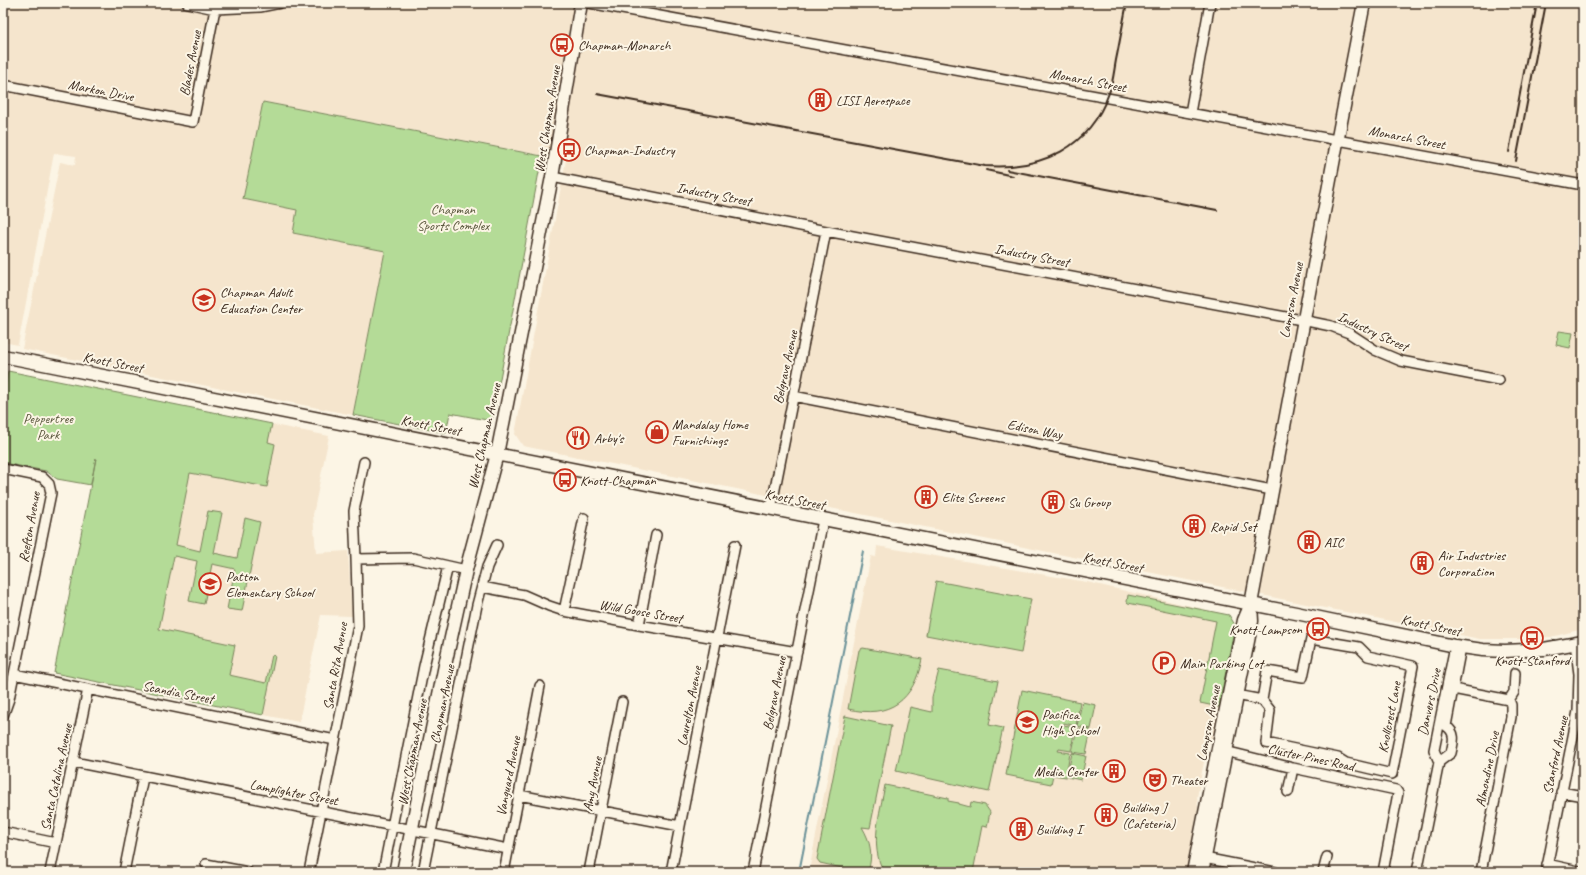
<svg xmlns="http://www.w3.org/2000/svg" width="1586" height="875" font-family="Caveat,sans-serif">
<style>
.built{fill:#f5e5cd}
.green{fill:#b4db97;stroke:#78825a}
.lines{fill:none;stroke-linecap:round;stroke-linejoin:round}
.stream{stroke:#6a9198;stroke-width:2}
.minor-casing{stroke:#3b2a1e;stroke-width:12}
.major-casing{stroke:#3b2a1e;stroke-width:15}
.minor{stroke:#fcf5e5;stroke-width:9}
.major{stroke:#fcf5e5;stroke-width:12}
.rail{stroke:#3b2a1e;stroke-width:2}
.labels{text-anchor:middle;stroke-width:4;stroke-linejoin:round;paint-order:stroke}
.poi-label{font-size:14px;fill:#3b2a1e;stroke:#fcf5e5;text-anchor:start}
.street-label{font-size:14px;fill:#3b2a1e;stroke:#fcf5e5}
.park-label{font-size:14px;fill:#59563c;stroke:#fcf5e5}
</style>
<rect width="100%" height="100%" fill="#fcf5e5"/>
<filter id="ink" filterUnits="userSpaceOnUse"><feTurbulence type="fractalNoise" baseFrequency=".025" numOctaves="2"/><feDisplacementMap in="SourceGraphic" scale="8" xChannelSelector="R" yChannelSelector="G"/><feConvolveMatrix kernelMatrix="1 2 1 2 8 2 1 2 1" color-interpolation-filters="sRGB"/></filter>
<g filter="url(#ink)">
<path class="built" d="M 3,3 L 1583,3 L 1583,629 L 1551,637 L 1520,639 L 1480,639 L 523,446 L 515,434 L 566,160 L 264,102 L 243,199 L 297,210 L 293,233 L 385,251 L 353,415 L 22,349 L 60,162 L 75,165 L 76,156 L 54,153 L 18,345 L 3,342 Z
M 109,392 L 329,436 L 313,515 L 316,553 L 348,551 L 352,616 L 321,615 L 299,722 L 54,673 Z
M 877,546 L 1087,582 L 1229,615 L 1235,625 L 1213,736 L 1207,747 L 1197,797 L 1198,808 L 1186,872 L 809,871 L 871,556 L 876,557 Z"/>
<path class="green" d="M 263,102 L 542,156 L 492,421 L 450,413 L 446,433 L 353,415 L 385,251 L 293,233 L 297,210 L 243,199 Z
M 1559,331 L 1573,333 L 1570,348 L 1556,345 Z
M 8,371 L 272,424 L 268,442 L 275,444 L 267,487 L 190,473 L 176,545 L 200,551 L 208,511 L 222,513 L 214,553 L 237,558 L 245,518 L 260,522 L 242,611 L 227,609 L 235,569 L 212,564 L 204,604 L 189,601 L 197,561 L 174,556 L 159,629 L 235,645 L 229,675 L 266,683 L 272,655 L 275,656 L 263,715 L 54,673 L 96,458 L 91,485 L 57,479 L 46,471 L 3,463 L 3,398 Z
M 936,581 L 1031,599 L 1021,653 L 926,635 Z
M 1128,595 L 1229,615 L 1235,625 L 1219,707 L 1200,703 L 1216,621 L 1128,603 L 1127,602 Z
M 863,648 L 922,659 C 914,700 890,719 848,709 L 859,650 Z
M 939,670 L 998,681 L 989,725 L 1003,728 L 989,792 L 896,771 L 910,707 L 932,712 L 932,697 Z
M 1022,690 L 1080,702 L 1076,726 L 1064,723 L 1063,725 L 1075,727 L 1071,751 L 1059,749 L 1058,751 L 1070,753 L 1066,777 L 1053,775 L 1051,784 L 1006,775 Z
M 1082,702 L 1096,705 L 1091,729 L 1077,726 Z
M 845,716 L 891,726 L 870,828 L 862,827 C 871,842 873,855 868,872 L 860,872 L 820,863 L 817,859 Z
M 1077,728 L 1091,730 L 1086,754 L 1072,752 Z
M 1072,753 L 1086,756 L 1081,780 L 1067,777 Z
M 885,785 L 948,798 L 948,801 L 959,803 L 959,804 L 970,807 L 971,802 L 985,805 L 990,812 L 987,827 L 982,826 L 973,872 L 884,872 C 869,846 880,813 885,785 Z"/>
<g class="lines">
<path class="stream" d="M 799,872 L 863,551"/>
<g class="minor-casing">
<path id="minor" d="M 187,3 L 215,9 L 260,7 L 280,3
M 589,3 L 1583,185
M 3,85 L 193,122 L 215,9
M 1190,113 L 1210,3
M 552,177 L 826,231 L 1302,320 L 1331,326 L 1349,333 L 1375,350 L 1401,361 L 1499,380
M 793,396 L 1272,490
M 3,469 L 42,477 L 49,484 L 51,493 L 9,699 L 3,716
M 771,509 L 826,231
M 356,559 L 413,558 L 466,570
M 482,587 L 524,595 L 549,606 L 564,611 L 639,625 L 797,652
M 564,611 L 584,518
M 639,625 L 656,535
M 14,674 L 335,740
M 1448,688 L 1509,700
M 1231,694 L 1262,700 L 1270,710 L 1266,743 L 1338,758 L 1346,763 L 1392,774 L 1413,666 L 1368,656 L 1359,647 L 1311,639 L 1303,677 L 1267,671 L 1262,700
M 1221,750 L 1293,768 L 1396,790 L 1398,793 L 1383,872
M 74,762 L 508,849
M 1439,762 L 1451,753 C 1453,743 1457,733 1446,726 L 1461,647
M 1288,792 L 1293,768
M 1561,792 L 1583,796
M 519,795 L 680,826
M 3,832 L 56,843
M 1199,857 L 1275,872
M 206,864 L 248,872
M 1547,864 L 1583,872
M 50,872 L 88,689
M 124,872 L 143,777
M 309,872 L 358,626 L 356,559 L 354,511 L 364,462
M 383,872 L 424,666 L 448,566
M 423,872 L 477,605 L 487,567 L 497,545
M 504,872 L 540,686
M 589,872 L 622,702
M 671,872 L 735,545
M 753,872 L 823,520
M 1323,872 L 1327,857
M 1417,872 L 1439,762 L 1434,750 L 1455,646
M 1481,872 L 1511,717 L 1511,705 L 1509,700 L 1514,692 L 1515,673
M 1546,872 L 1578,711 L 1579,674 L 1575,643"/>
</g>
<g class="major-casing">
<path id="major" d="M 3,356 L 1296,613 L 1455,646 L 1483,650 L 1505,651 L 1544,649 L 1583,642
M 403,872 L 445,665 L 466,570 L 497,454 L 552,177 L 581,3
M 1193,872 L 1244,620 L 1250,606
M 1202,872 L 1252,621 L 1251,604 C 1287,403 1325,203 1364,3"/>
</g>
<use href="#minor" class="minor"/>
<use href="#major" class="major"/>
<path class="rail" d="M 597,94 L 985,166 C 1042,170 1089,148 1109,93 C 1113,83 1114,71 1116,60 C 1120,41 1123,22 1127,3
M 1509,152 L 1537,3
M 1516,161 L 1546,3
M 986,170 L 1013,176
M 1007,170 L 1217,210"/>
</g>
</g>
<defs>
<g id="bus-ring" transform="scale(1.15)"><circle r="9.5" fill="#fcf5e5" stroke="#c8321e" stroke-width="1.5"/><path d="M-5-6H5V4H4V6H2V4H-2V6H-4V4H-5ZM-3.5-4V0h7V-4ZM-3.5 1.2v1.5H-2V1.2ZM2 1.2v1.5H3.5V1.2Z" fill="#c8321e"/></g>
<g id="building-ring" transform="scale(1.15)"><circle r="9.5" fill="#fcf5e5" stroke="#c8321e" stroke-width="1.5"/><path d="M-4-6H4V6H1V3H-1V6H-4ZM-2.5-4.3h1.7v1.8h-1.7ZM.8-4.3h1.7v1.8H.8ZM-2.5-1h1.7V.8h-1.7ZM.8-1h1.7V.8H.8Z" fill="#c8321e"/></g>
<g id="school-ring" transform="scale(1.15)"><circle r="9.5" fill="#fcf5e5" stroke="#c8321e" stroke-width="1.5"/><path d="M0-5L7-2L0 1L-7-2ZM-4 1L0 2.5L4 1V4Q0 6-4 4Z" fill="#c8321e"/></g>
<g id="shop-ring" transform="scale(1.15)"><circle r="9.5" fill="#fcf5e5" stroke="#c8321e" stroke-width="1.5"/><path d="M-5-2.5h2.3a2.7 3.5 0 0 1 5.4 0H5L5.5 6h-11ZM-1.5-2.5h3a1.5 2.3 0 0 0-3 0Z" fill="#c8321e"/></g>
<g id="restaurant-ring" transform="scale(1.15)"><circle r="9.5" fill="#fcf5e5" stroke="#c8321e" stroke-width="1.5"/><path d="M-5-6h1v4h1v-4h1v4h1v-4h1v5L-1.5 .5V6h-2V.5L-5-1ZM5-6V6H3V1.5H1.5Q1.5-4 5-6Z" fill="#c8321e"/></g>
<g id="parking-ring" transform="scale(1.15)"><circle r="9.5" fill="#fcf5e5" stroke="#c8321e" stroke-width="1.5"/><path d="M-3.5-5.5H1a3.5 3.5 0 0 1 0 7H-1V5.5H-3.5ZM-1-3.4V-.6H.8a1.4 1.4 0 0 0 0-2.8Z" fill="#c8321e"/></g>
<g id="theatre-ring" transform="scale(1.15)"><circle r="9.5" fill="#fcf5e5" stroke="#c8321e" stroke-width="1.5"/><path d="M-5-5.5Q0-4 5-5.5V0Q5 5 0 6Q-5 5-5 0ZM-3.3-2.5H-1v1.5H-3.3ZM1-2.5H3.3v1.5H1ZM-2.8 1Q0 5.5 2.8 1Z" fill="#c8321e"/></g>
</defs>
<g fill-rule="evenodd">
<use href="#bus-ring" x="562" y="45"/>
<use href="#building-ring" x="820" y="100"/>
<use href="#bus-ring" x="569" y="150"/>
<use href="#school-ring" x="204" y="300"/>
<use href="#shop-ring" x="657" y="432"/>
<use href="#restaurant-ring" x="578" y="438"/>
<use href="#bus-ring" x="565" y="480"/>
<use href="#building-ring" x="926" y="497"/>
<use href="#building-ring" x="1053" y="502"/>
<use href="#building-ring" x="1194" y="526"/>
<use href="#building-ring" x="1309" y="542"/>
<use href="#building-ring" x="1422" y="563"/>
<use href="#school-ring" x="210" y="584"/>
<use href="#bus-ring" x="1318" y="629"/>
<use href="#bus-ring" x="1532" y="638"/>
<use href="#parking-ring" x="1164" y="663"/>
<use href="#school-ring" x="1027" y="722"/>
<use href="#building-ring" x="1114" y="771"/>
<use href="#theatre-ring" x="1155" y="780"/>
<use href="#building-ring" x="1106" y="815"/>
<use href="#building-ring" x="1021" y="829"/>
</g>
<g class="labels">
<g class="poi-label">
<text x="578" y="50">Chapman-Monarch</text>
<text x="836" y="105">LISI Aerospace</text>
<text x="584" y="155">Chapman-Industry</text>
<text x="220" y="297">Chapman Adult<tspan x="220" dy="16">Education Center</tspan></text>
<text x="672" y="429">Mandalay Home<tspan x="672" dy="16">Furnishings</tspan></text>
<text x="594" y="443">Arby's</text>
<text x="580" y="485">Knott-Chapman</text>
<text x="942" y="502">Elite Screens</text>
<text x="1068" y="507">Su Group</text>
<text x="1210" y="531">Rapid Set</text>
<text x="1324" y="547">AIC</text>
<text x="1438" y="560">Air Industries<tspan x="1438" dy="16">Corporation</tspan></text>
<text x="226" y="581">Patton<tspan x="226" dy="16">Elementary School</tspan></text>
<text x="1302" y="634" text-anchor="end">Knott-Lampson</text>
<text x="1532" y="665" text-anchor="middle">Knott-Stanford</text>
<text x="1180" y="668">Main Parking Lot</text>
<text x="1042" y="719">Pacifica<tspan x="1042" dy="16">High School</tspan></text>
<text x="1098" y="776" text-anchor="end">Media Center</text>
<text x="1170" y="785">Theater</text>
<text x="1122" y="812">Building J<tspan x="1122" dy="16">(Cafeteria)</tspan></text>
<text x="1036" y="834">Building I</text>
</g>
<g class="street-label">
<text transform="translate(190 63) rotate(-79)" y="5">Blades Avenue</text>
<text transform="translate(1088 80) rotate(11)" y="5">Monarch Street</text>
<text transform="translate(101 90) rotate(11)" y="5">Markon Drive</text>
<text transform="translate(547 119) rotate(-81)" y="5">West Chapman Avenue</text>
<text transform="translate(1407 137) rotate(11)" y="5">Monarch Street</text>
<text transform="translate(714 194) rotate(11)" y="5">Industry Street</text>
<text transform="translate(1032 255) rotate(11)" y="5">Industry Street</text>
<text transform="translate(1291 300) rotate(-79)" y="5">Lampson Avenue</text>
<text transform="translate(1373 331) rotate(25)" y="5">Industry Street</text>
<text transform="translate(113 362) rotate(11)" y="5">Knott Street</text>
<text transform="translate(785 367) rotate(-78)" y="5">Belgrave Avenue</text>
<text transform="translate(431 425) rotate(11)" y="5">Knott Street</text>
<text transform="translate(1035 429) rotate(11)" y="5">Edison Way</text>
<text transform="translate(484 436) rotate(-77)" y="5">West Chapman Avenue</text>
<text transform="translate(795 499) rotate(11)" y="5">Knott Street</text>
<text transform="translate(29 527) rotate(-80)" y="5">Reefton Avenue</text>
<text transform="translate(1113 562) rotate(11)" y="5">Knott Street</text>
<text transform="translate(641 611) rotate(10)" y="5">Wild Goose Street</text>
<text transform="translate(1431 625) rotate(12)" y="5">Knott Street</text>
<text transform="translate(335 666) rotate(-80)" y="5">Santa Rita Avenue</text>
<text transform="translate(178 692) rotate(11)" y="5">Scandia Street</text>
<text transform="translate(774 693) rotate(-79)" y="5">Belgrave Avenue</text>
<text transform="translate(1429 702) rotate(-78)" y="5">Danvers Drive</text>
<text transform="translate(442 704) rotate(-79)" y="5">Chapman Avenue</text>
<text transform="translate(689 706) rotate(-79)" y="5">Laurelton Avenue</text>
<text transform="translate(1389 717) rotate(-79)" y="5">Knollcrest Lane</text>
<text transform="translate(1208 723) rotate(-79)" y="5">Lampson Avenue</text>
<text transform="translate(412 752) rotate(-79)" y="5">West Chapman Avenue</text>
<text transform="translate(1555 755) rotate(-78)" y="5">Stanford Avenue</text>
<text transform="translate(1311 757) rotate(12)" y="5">Cluster Pines Road</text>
<text transform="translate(1487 769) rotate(-79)" y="5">Almondine Drive</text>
<text transform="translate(508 776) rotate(-79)" y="5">Vanguard Avenue</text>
<text transform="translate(56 777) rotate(-78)" y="5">Santa Catalina Avenue</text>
<text transform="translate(592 784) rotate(-79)" y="5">Amy Avenue</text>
<text transform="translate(294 792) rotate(11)" y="5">Lamplighter Street</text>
</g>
<g class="park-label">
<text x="453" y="214">Chapman<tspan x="453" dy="16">Sports Complex</tspan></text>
<text x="48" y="423">Peppertree<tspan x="48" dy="16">Park</tspan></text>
</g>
</g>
<rect width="1586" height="875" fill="none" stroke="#fcf5e5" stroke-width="16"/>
<rect x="8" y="8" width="1570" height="859" fill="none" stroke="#3b2a1e" stroke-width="1.5" filter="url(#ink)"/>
</svg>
